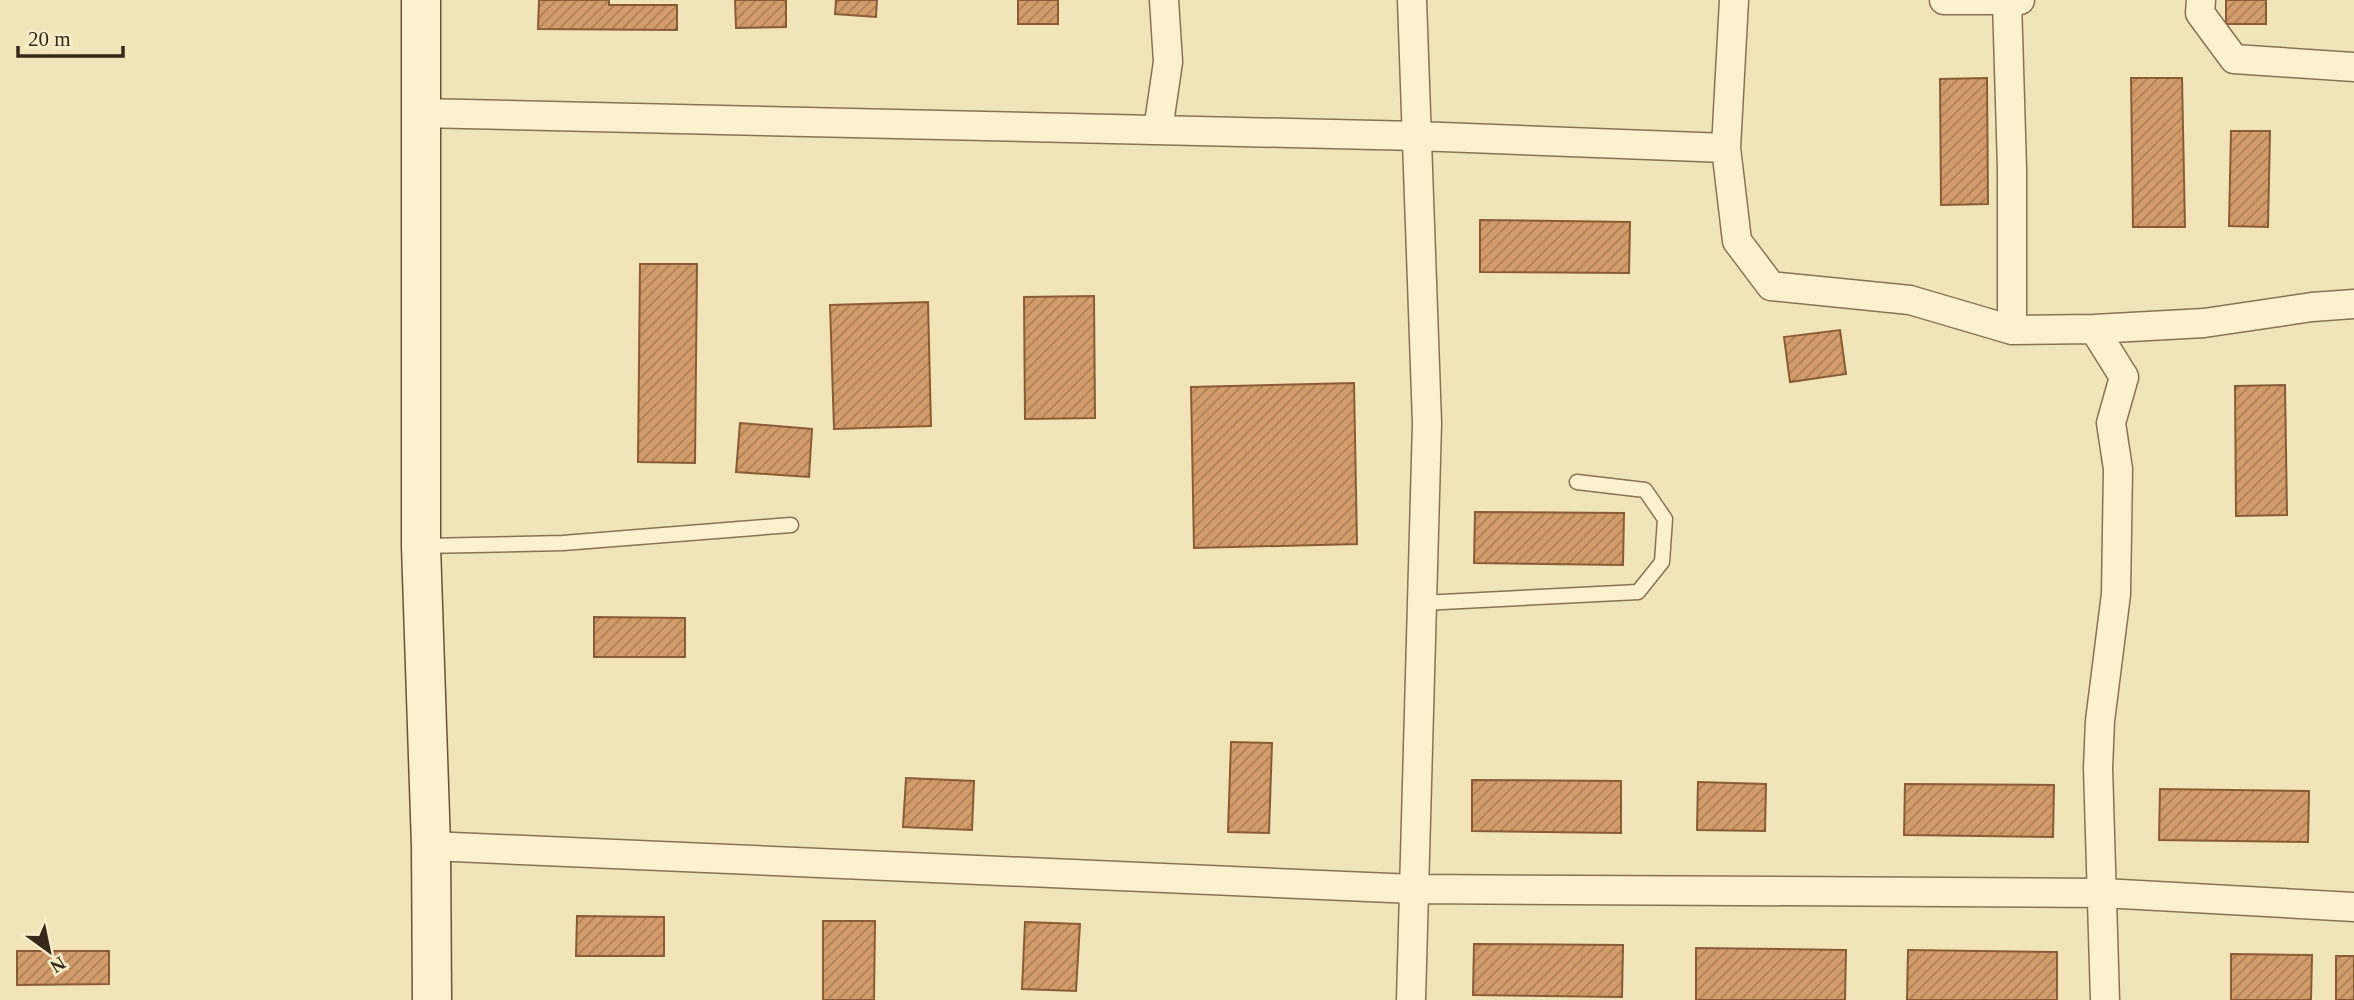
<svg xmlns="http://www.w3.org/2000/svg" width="2354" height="1000" font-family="Georgia,serif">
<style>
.building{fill:url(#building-hatch);stroke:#8a5c36;stroke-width:2}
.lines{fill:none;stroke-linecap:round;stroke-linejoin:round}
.lane-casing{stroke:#897252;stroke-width:17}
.street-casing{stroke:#897252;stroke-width:31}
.secondary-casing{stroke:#6b5336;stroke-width:41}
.lane{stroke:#fcf0cd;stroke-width:14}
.street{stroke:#fcf0cd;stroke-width:28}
.secondary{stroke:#fcf0cd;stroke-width:38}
</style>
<defs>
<pattern id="building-hatch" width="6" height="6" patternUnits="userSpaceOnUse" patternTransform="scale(1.75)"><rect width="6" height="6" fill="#d39c6b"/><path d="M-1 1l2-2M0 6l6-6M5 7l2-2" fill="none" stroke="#ac7f57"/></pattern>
</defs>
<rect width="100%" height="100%" fill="#f1e4b9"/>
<path class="building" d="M 539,0 L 609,0 L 609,5 L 677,5 L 677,30 L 538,29 Z
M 735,0 L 786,0 L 786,27 L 736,28 Z
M 836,0 L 877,0 L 876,17 L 835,14 Z
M 1018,0 L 1058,0 L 1058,24 L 1018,24 Z
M 2226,0 L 2266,0 L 2266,24 L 2226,24 Z
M 1987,78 L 1988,204 L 1941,205 L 1940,79 Z
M 2131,78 L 2182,78 L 2185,227 L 2133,227 Z
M 2231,131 L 2270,131 L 2268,227 L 2229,226 Z
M 1480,220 L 1630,222 L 1629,273 L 1480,272 Z
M 640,264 L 697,264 L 695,463 L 638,462 Z
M 1094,296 L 1095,418 L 1025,419 L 1024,297 Z
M 928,302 L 931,426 L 834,429 L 830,305 Z
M 1840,330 L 1846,374 L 1790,382 L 1784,337 Z
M 1354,383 L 1357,544 L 1194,548 L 1191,387 Z
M 2285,385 L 2287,515 L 2236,516 L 2235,386 Z
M 740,423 L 812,429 L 809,477 L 736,472 Z
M 1475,512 L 1624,513 L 1623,565 L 1474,563 Z
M 594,617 L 685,618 L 685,657 L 594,657 Z
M 1231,742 L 1272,743 L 1269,833 L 1228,832 Z
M 906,778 L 974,781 L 972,830 L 903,827 Z
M 1472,780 L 1621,781 L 1621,833 L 1472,831 Z
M 1698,782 L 1766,784 L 1765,831 L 1697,830 Z
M 1905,784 L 2054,785 L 2053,837 L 1904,835 Z
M 2160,789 L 2309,791 L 2308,842 L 2159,840 Z
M 577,916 L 664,917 L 664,956 L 576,956 Z
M 823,921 L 875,921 L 874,1000 L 823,1000 Z
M 1025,922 L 1080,924 L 1076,991 L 1022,989 Z
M 1474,944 L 1623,945 L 1622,997 L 1473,995 Z
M 1696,948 L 1846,950 L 1845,1000 L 1696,1000 Z
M 1908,950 L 2057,952 L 2057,1000 L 1907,1000 Z
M 17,951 L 109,951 L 109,984 L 17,985 Z
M 2231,954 L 2312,955 L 2311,1000 L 2231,1000 Z
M 2336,956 L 2354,956 L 2354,1000 L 2336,1000 Z"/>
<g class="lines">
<g class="lane-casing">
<path id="lane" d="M 423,546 L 563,543 L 791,525
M 1422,603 L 1638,592 L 1662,562 L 1665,519 L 1645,490 L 1577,482"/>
</g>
<g class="street-casing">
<path id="street" d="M 1734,0 L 1726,148 L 1737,241 L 1771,286 L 1910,300 L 2012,330 L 2094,329 L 2204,323 L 2312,307 L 2354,304
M 1944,0 L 2020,0
M 2201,0 L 2200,13 L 2234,59 L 2354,67
M 2007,1 L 2012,168 L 2012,330
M 420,113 L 1417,136 L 1726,148
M 1158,130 L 1168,62 L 1164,0
M 2094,329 L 2124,377 L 2111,423 L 2118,469 L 2116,594 L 2100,721 L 2098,768 L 2105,1000
M 431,846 L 1414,889 L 2103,893 L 2354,907
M 1411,1000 L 1427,423 L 1412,0"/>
</g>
<g class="secondary-casing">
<path id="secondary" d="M 421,0 L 421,546 L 431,846 L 432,1000"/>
</g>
<use href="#lane" class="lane"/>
<use href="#street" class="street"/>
<use href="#secondary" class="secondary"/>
</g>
<g transform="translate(49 951) rotate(147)" stroke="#f8edc9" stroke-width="5" paint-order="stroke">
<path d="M0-5L12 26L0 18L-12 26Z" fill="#362919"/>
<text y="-10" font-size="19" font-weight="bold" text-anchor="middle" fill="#362919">N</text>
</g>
<path d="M18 46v10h105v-10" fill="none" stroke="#362919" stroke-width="3.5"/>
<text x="28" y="46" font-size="21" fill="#362919" stroke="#f8edc9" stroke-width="5" paint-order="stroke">20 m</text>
</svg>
